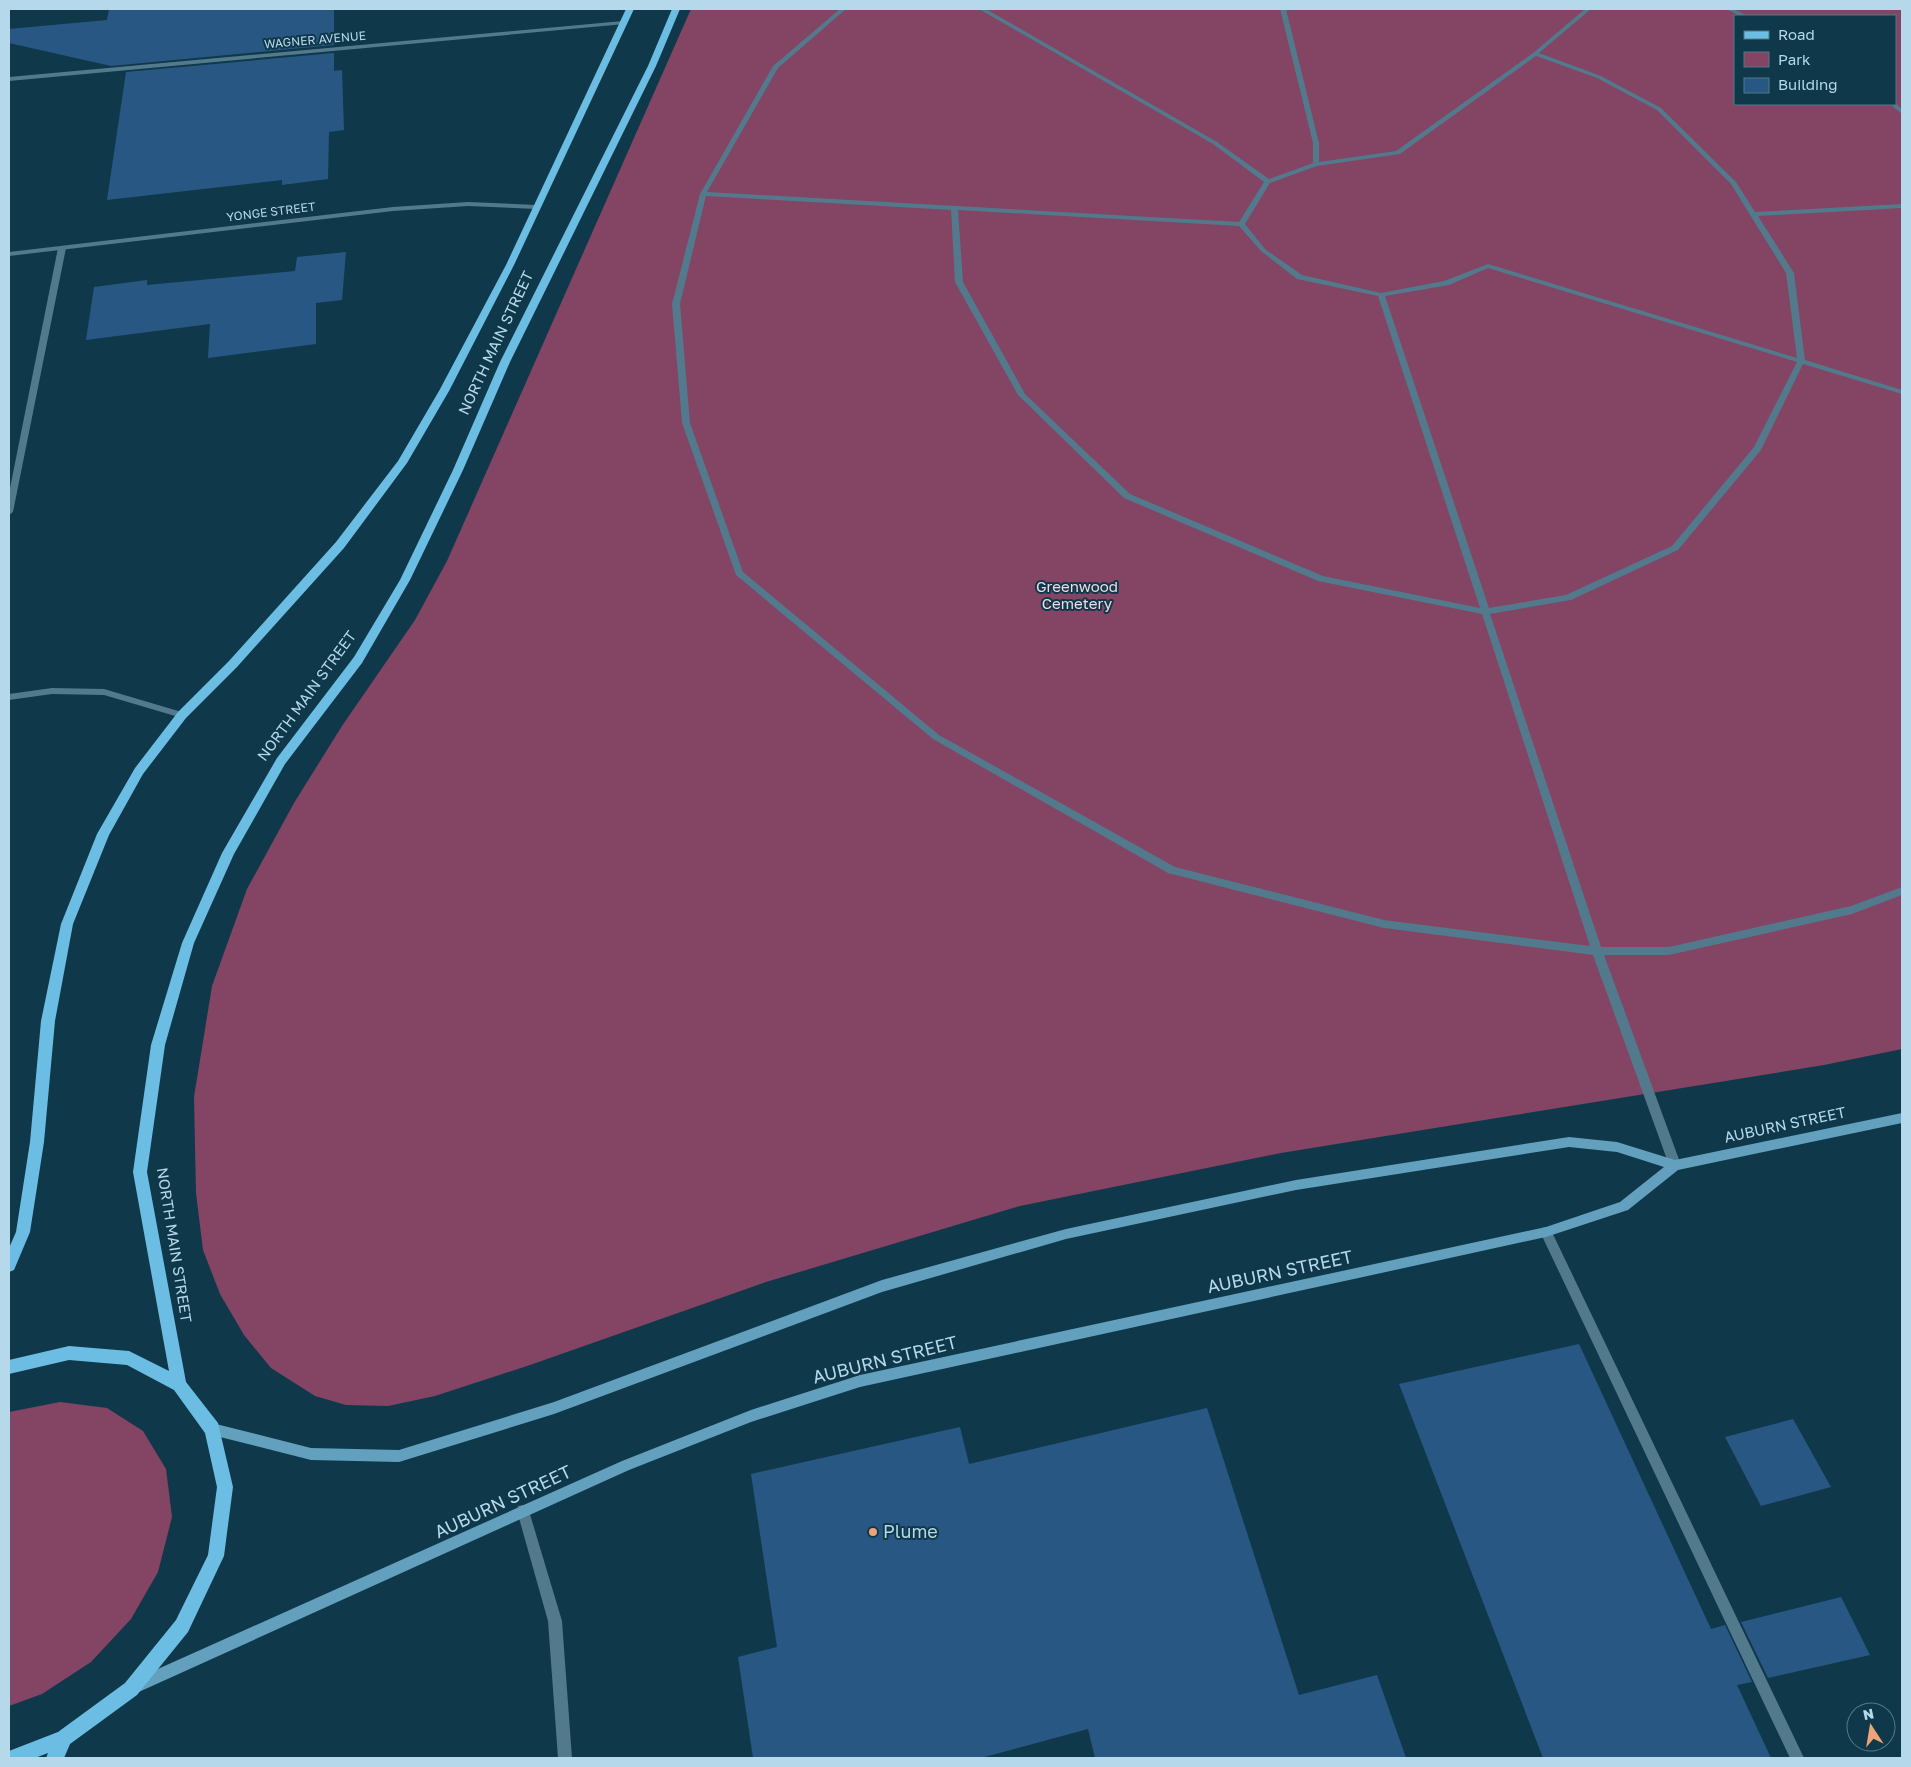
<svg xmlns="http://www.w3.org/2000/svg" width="1911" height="1767" font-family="'Golos Text',sans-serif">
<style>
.green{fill:#844464;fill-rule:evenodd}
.building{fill:#295784}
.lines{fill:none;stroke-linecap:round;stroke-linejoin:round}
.lane{fill:#53798c;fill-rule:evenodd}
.street{fill:#53798c;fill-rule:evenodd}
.secondary{fill:#62a0bd;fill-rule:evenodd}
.primary{fill:#6cbde3;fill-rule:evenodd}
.poi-dot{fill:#efa378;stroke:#0f394a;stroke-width:2}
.labels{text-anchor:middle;stroke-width:4;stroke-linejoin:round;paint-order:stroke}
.far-street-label{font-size:12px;fill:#b5d8ea;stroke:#0f394a}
.street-label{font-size:15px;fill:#b5d8ea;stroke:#0f394a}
.park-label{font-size:15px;fill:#f1dae4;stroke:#0f394a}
.near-street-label{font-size:18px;fill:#b5d8ea;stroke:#0f394a}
.near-poi-label{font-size:18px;fill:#b5d8ea;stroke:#0f394a;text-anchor:start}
</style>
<rect width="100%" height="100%" fill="#0f394a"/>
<path class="green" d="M 691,9 L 1902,9 L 1902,1049 L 1824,1065 L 1281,1153 L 1020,1206 L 766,1282 L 530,1365 L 435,1396 L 388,1406 L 346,1405 L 315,1396 L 271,1368 L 244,1335 L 220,1294 L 203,1250 L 196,1193 L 194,1097 L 212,986 L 247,889 L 294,803 L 342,726 L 415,620 L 447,561 ZM 1735,16 L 1895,16 L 1895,104 L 1735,104 Z
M 60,1402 L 107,1408 L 143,1431 L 166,1469 L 172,1517 L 158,1572 L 131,1619 L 91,1662 L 42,1694 L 9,1706 L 9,1412 Z"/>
<path class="building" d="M 109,9 L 334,9 L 334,45 L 111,66 L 9,43 L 9,29 L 107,20 Z
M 334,53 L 334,71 L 342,70 L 344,130 L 329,132 L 328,179 L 282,185 L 282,180 L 107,200 L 126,72 Z
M 346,252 L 342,300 L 316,303 L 316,344 L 208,358 L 210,324 L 86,340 L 94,287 L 147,280 L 147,285 L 295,271 L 297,257 Z
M 1579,1344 L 1711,1629 L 1725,1625 L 1752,1682 L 1737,1685 L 1771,1758 L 1543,1758 L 1399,1384 Z
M 1207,1408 L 1299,1695 L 1377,1675 L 1406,1758 L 1095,1758 L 1088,1729 L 981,1758 L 753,1758 L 738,1657 L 777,1647 L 751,1474 L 960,1427 L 969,1464 Z
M 1793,1419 L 1831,1487 L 1761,1506 L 1725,1437 Z
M 1841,1597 L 1870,1655 L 1768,1678 L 1741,1622 Z"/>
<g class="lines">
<path class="lane" d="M 840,9 L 846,9 L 778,68 L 707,192 L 1239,222 L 1264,182 L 1213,144 L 979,9 L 986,9 L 1217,142 L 1269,179 L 1313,163 L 1313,143 L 1280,9 L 1286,9 L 1319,143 L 1319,162 L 1396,151 L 1533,53 L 1585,9 L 1591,9 L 1539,53 L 1601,76 L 1661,108 L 1736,182 L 1755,212 L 1902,204 L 1902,208 L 1758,216 L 1794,273 L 1805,360 L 1902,390 L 1902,394 L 1803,364 L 1761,450 L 1678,550 L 1571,600 L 1490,614 L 1601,947 L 1669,947 L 1851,906 L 1902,887 L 1902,895 L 1852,914 L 1669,955 L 1604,955 L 1681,1165 L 1679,1169 L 1675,1170 L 1671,1169 L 1669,1165 L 1593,955 L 1384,928 L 1168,873 L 933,739 L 736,575 L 682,423 L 672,304 L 700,194 L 773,66 ZM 1536,56 L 1597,78 L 1657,110 L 1731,184 L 1786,273 L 1797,358 L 1488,264 L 1444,281 L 1381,293 L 1302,275 L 1265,249 L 1245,224 L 1270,183 L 1317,166 L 1400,154 ZM 706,196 L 951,210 L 955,282 L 1018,395 L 1124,498 L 1318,581 L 1482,614 L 1590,946 L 1384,920 L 1175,867 L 939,735 L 743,572 L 690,423 L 680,304 ZM 958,210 L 1239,226 L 1261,251 L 1297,279 L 1378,296 L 1480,608 L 1323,576 L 1130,494 L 1025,394 L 963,282 ZM 1488,268 L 1797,362 L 1754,447 L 1672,546 L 1566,595 L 1489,608 L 1385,296 L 1449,285 Z
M 1726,9 L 1733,9 L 1748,16 L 1741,16 Z
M 1895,103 L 1902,109 L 1902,114 L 1890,104 Z
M 62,246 L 66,248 L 13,512 L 9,515 L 9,493 L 58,248 Z
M 1546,1227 L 1550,1228 L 1804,1758 L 1790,1758 L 1542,1236 L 1540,1232 L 1542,1228 Z"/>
<path class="street" d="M 623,21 L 626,23 L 625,24 L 9,81 L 9,77 Z
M 468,202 L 537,205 L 540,207 L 537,209 L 468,206 L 393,211 L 9,256 L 9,252 L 393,207 Z
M 52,688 L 104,689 L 185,713 L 187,715 L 182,718 L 104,695 L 52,694 L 9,700 L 9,694 Z
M 523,1505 L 528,1506 L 529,1511 L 562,1621 L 572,1758 L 558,1758 L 548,1621 L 517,1511 L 518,1506 Z"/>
<path class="secondary" d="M 1902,1113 L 1902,1123 L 1678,1170 L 1628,1210 L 1546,1237 L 860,1387 L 751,1422 L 629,1470 L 141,1691 L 136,1693 L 131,1691 L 129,1686 L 131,1681 L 622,1461 L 751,1410 L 860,1375 L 1546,1227 L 1620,1202 L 1664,1167 L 1617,1152 L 1569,1147 L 1296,1190 L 1066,1239 L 882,1292 L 554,1414 L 399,1462 L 311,1460 L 212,1435 L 208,1433 L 206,1429 L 208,1425 L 212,1423 L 311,1448 L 399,1450 L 554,1402 L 882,1280 L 1066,1229 L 1296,1180 L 1569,1137 L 1617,1142 L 1675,1160 Z"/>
<path class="primary" d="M 626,9 L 634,9 L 514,265 L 449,391 L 407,463 L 344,548 L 237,667 L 186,718 L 143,774 L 109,835 L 73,924 L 55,1021 L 44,1142 L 30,1232 L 14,1270 L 9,1272 L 9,1248 L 16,1232 L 30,1142 L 41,1021 L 61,924 L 97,834 L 135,768 L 178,712 L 229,661 L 336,542 L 398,461 L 439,391 L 506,265 Z
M 672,9 L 680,9 L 656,66 L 510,362 L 463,470 L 410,580 L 362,663 L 285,764 L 234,854 L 194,943 L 165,1045 L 147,1172 L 186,1382 L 218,1423 L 233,1487 L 224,1556 L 188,1632 L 137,1695 L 70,1744 L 64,1758 L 46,1758 L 48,1753 L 35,1758 L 9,1758 L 9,1751 L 58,1732 L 125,1683 L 176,1620 L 208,1555 L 217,1487 L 205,1433 L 174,1390 L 127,1365 L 69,1360 L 9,1374 L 9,1360 L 69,1346 L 129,1351 L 169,1371 L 133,1172 L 151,1045 L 182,943 L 222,853 L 277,758 L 354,657 L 400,580 L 453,470 L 500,362 L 648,66 Z"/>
</g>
<circle class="poi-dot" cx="873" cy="1532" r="5"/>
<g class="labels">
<g class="far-street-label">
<text transform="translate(315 40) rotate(-5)" y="4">WAGNER AVENUE</text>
<text transform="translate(271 212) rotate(-7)" y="4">YONGE STREET</text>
</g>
<g class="street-label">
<text transform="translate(496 343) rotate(-65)" y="5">NORTH MAIN STREET</text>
<text transform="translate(307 696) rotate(-54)" y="5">NORTH MAIN STREET</text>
<text transform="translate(1785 1125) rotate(-12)" y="5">AUBURN STREET</text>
<text transform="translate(174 1245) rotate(81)" y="5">NORTH MAIN STREET</text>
</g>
<g class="park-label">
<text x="1077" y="592">Greenwood<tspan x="1077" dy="17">Cemetery</tspan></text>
</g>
<g class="near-street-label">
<text transform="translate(1280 1272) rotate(-12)" y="6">AUBURN STREET</text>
<text transform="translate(885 1360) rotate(-14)" y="6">AUBURN STREET</text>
<text transform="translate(503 1502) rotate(-25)" y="6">AUBURN STREET</text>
</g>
<g class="near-poi-label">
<text x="883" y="1538">Plume</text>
</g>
</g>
<rect width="1911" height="1767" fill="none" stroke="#b5d8ea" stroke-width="20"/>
<rect x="1734" y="15" width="162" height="90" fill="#0f394a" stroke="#51798a"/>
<rect x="1744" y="31" width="25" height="8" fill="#6cbde3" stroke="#51798a"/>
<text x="1778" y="40" font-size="15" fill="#b5d8ea">Road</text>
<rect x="1744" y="52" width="25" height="15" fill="#844464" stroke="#51798a"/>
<text x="1778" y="65" font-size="15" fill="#b5d8ea">Park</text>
<rect x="1744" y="78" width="25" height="15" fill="#295784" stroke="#51798a"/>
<text x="1778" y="90" font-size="15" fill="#b5d8ea">Building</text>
<g transform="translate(1871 1727) rotate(348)"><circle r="24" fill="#0f394a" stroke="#51798a"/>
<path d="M0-4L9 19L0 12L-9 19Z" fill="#efa378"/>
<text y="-8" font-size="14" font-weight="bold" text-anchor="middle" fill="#b5d8ea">N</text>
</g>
</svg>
